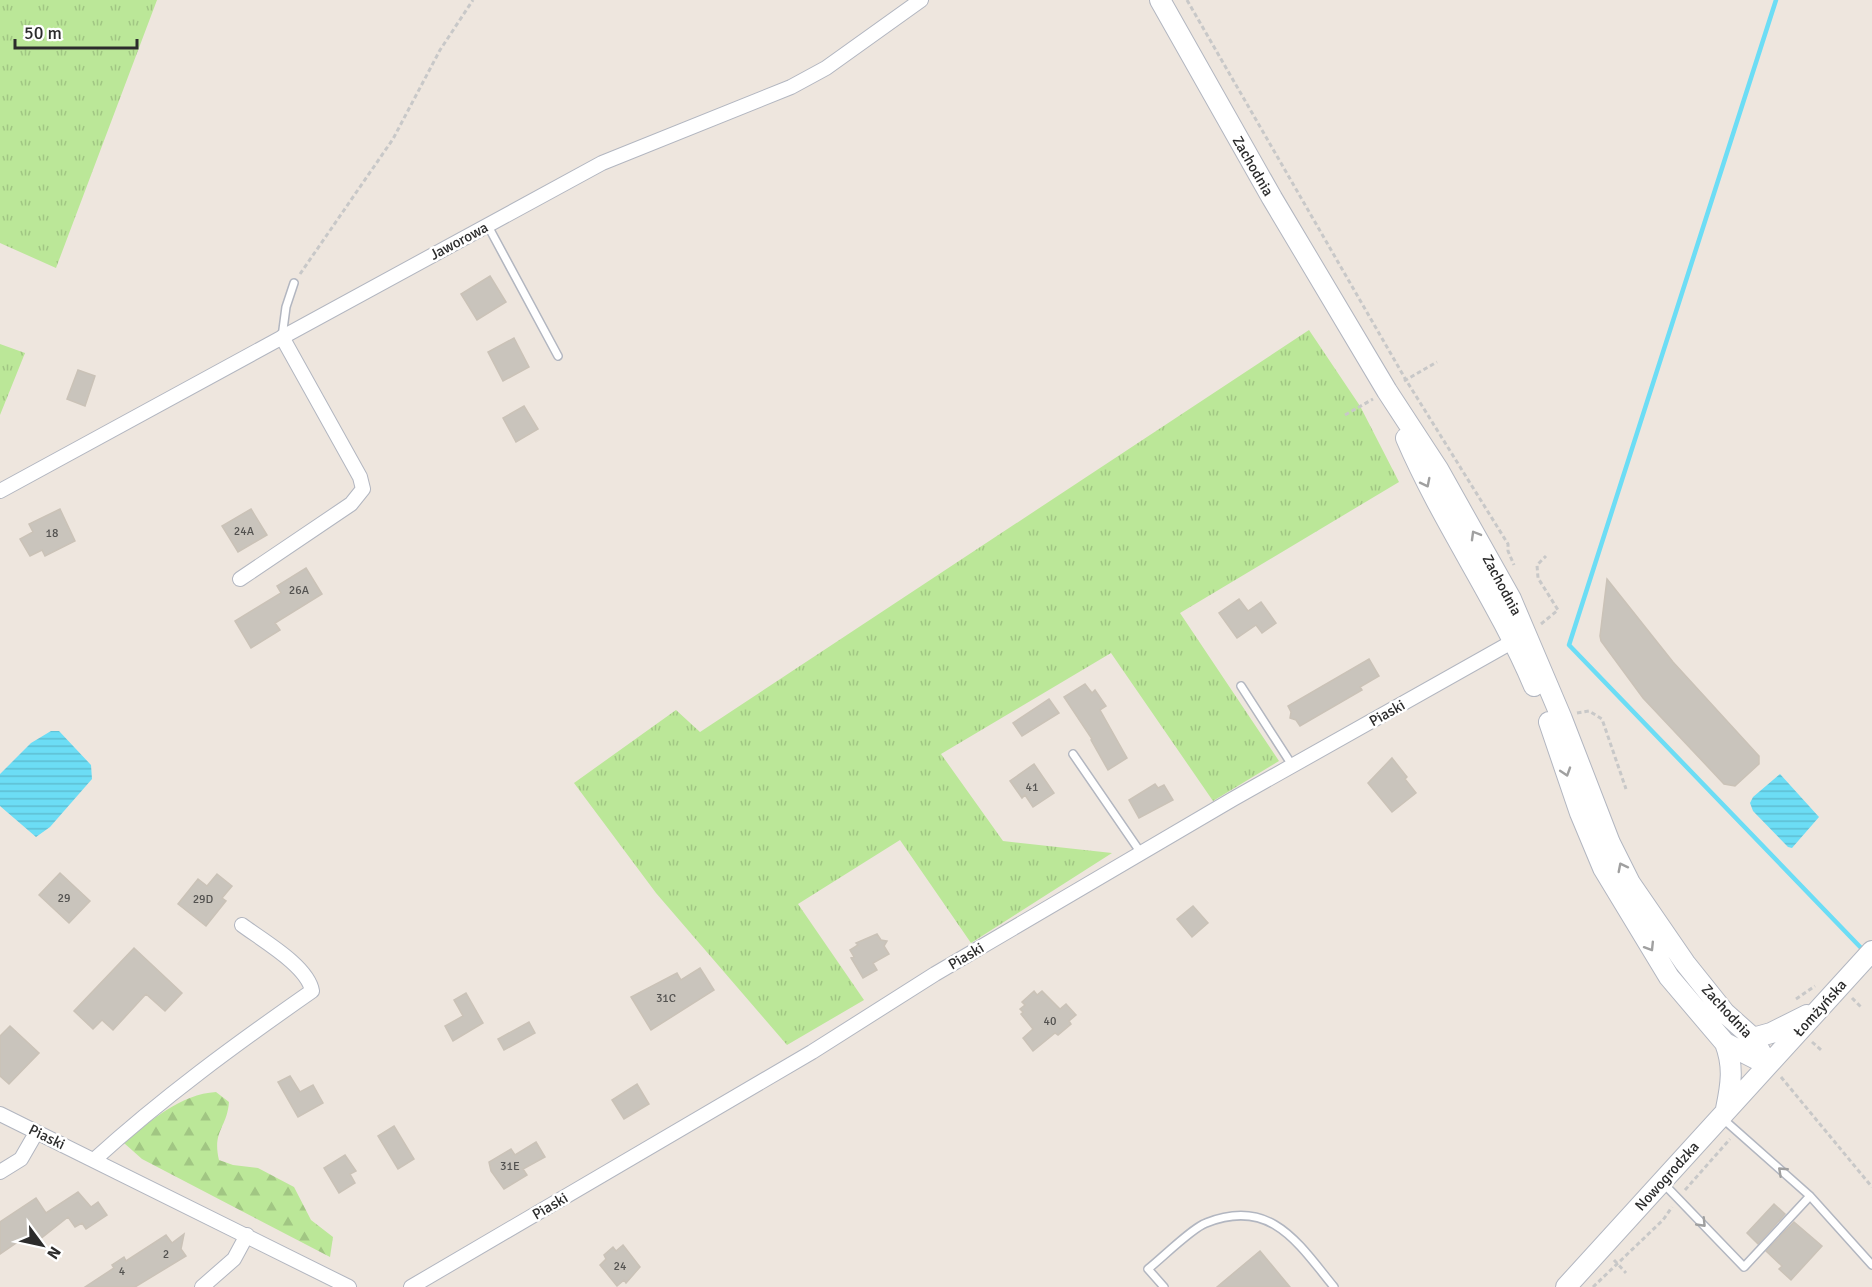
<svg xmlns="http://www.w3.org/2000/svg" width="1872" height="1287" font-family="Signika,sans-serif">
<style>
.grass{fill:url(#grass-tufts)}
.forest{fill:url(#forest-firs)}
.water{fill:url(#water-rules)}
.lines{fill:none;stroke-linecap:round;stroke-linejoin:round}
.stream{stroke:#6cddf5;stroke-width:4.5}
.building{fill:#c9c4bc;stroke:#cac2b7;stroke-width:1.5}
.lane-casing{stroke:#b2b6c0;stroke-width:10}
.street-casing{stroke:#b2b6c0;stroke-width:16}
.secondary-casing{stroke:#b2b6c0;stroke-width:22}
.path{stroke:#c8c8c8;stroke-width:3;stroke-dasharray:4.5 3;stroke-linecap:butt}
.lane{stroke:#fff;stroke-width:7}
.street{stroke:#fff;stroke-width:14}
.secondary{stroke:#fff;stroke-width:20}
.oneway{stroke:#a0a0a0}
.labels{text-anchor:middle;stroke-width:5;stroke-linejoin:round;paint-order:stroke}
.number-label{font-size:12px;fill:#535250}
.street-label{font-size:15px;fill:#2c2c2c;stroke:#fff}
</style>
<defs>
<pattern id="grass-tufts" width="24" height="20" patternUnits="userSpaceOnUse" patternTransform="scale(1.5)"><rect width="24" height="20" fill="#bbe798"/><path d="M3 7l-1-3M5 7V3M7 7l1-3M15 17l-1-3M17 17v-4M19 17l1-3" fill="none" stroke="#a1c683"/></pattern>
<pattern id="forest-firs" width="22" height="20" patternUnits="userSpaceOnUse" patternTransform="scale(1.5)"><rect width="22" height="20" fill="#bbe798"/><path d="M5 1l3.5 6h-7zM16 11l3.5 6h-7z" fill="#a1c683"/></pattern>
<pattern id="water-rules" width="6" height="5" patternUnits="userSpaceOnUse" patternTransform="scale(1.5)"><rect width="6" height="5" fill="#6cddf5"/><path d="M0 2.5h6" fill="none" stroke="#5ebed2"/></pattern>
</defs>
<rect width="100%" height="100%" fill="#eee6de"/>
<path class="grass" d="M 0,0 L 157,0 L 56,268 L 0,243 Z
M 1309,330 L 1360,406 L 1399,482 L 1180,613 L 1279,761 L 1213,801 L 1111,653 L 941,754 L 1003,841 L 1112,853 L 971,943 L 900,840 L 798,904 L 864,1000 L 787,1045 L 656,893 L 574,783 L 676,710 L 700,732 Z
M 0,344 L 25,353 L 0,415 Z"/>
<path class="forest" d="M 216,1092 L 229,1102 C 227,1128 212,1131 219,1160 L 233,1165 L 258,1168 L 294,1187 L 311,1220 L 333,1237 L 330,1257 L 142,1159 L 124,1143 C 150,1121 181,1094 216,1092 Z"/>
<path class="water" d="M 51,731 L 59,731 L 91,765 L 92,779 L 50,827 L 36,837 L 0,806 L 0,774 L 31,743 Z
M 1780,774 L 1819,817 L 1792,848 L 1788,847 L 1753,811 L 1750,803 L 1753,797 Z"/>
<g class="lines">
<path class="stream" d="M 1776,0 L 1569,645 L 1865,952"/>
</g>
<path class="building" d="M 490,276 L 506,302 L 477,320 L 461,294 Z
M 514,338 L 529,367 L 503,381 L 488,352 Z
M 78,370 L 95,376 L 85,406 L 67,399 Z
M 524,406 L 538,429 L 516,442 L 503,418 Z
M 60,509 L 75,541 L 45,556 L 42,550 L 30,556 L 20,539 L 33,532 L 29,524 Z
M 251,509 L 267,535 L 238,552 L 222,526 Z
M 306,568 L 322,594 L 275,623 L 280,630 L 251,648 L 235,621 L 281,593 L 277,586 Z
M 1607,579 L 1673,662 L 1759,756 L 1759,764 L 1735,786 L 1724,784 L 1643,698 L 1601,641 L 1600,636 Z
M 1239,599 L 1248,611 L 1261,602 L 1276,623 L 1262,633 L 1256,625 L 1237,638 L 1219,613 Z
M 1369,659 L 1379,676 L 1360,687 L 1362,690 L 1300,726 L 1296,720 L 1290,718 L 1291,712 L 1288,706 Z
M 1085,684 L 1092,693 L 1095,690 L 1106,706 L 1100,710 L 1127,758 L 1108,770 L 1091,740 L 1092,739 L 1064,697 Z
M 1049,699 L 1059,713 L 1022,736 L 1013,723 Z
M 1392,758 L 1407,777 L 1405,779 L 1416,793 L 1392,812 L 1368,783 Z
M 1034,764 L 1054,793 L 1033,807 L 1025,795 L 1022,798 L 1010,781 Z
M 1155,784 L 1158,788 L 1164,785 L 1173,800 L 1139,818 L 1129,800 Z
M 60,873 L 90,901 L 69,923 L 39,895 Z
M 217,874 L 232,886 L 222,898 L 226,901 L 206,926 L 178,904 L 198,879 L 207,886 Z
M 1193,906 L 1208,923 L 1192,937 L 1177,919 Z
M 877,934 L 881,940 L 887,941 L 884,946 L 889,954 L 873,963 L 877,970 L 863,978 L 851,958 L 854,957 L 850,950 L 858,945 L 856,943 Z
M 134,948 L 182,993 L 165,1011 L 146,994 L 113,1030 L 102,1020 L 93,1029 L 74,1011 Z
M 700,968 L 714,990 L 651,1030 L 631,997 L 677,973 L 681,980 Z
M 1034,991 L 1037,995 L 1042,991 L 1060,1009 L 1066,1004 L 1076,1015 L 1069,1021 L 1071,1024 L 1058,1035 L 1055,1033 L 1033,1051 L 1023,1038 L 1033,1029 L 1021,1014 L 1023,1012 L 1020,1009 L 1025,1005 L 1022,1002 Z
M 466,993 L 483,1023 L 453,1041 L 445,1026 L 463,1016 L 454,1000 Z
M 529,1022 L 535,1033 L 504,1050 L 498,1039 Z
M 10,1026 L 39,1053 L 9,1084 L 0,1076 L 0,1036 Z
M 290,1076 L 300,1092 L 313,1085 L 323,1103 L 298,1117 L 278,1082 Z
M 637,1084 L 649,1104 L 624,1119 L 612,1100 Z
M 394,1126 L 414,1159 L 398,1169 L 378,1136 Z
M 536,1142 L 545,1157 L 523,1169 L 527,1175 L 504,1189 L 491,1171 L 489,1162 L 511,1149 L 515,1155 Z
M 345,1155 L 356,1171 L 350,1174 L 355,1183 L 339,1193 L 324,1168 Z
M 78,1192 L 91,1207 L 98,1202 L 107,1215 L 86,1229 L 82,1223 L 75,1227 L 68,1217 L 34,1244 L 28,1235 L 0,1254 L 0,1222 L 36,1198 L 46,1213 Z
M 1774,1204 L 1785,1214 L 1758,1244 L 1747,1233 Z
M 1794,1222 L 1822,1246 L 1791,1280 L 1779,1269 L 1782,1266 L 1766,1251 Z
M 184,1234 L 181,1249 L 186,1256 L 135,1287 L 85,1287 L 114,1268 L 112,1265 L 124,1257 L 126,1261 L 166,1235 L 172,1243 Z
M 623,1245 L 640,1267 L 626,1283 L 624,1280 L 617,1286 L 600,1265 L 606,1259 L 604,1255 L 613,1247 L 616,1251 Z
M 1260,1251 L 1290,1287 L 1217,1287 Z"/>
<g class="lines">
<g class="lane-casing">
<path id="lane" d="M 488,226 L 558,356
M 282,337 L 286,307 L 294,283
M 1241,686 L 1292,765
M 1073,754 L 1141,853
M 1663,1183 L 1744,1267 L 1810,1196 L 1722,1118
M 1810,1196 L 1872,1265
M 1164,1287 L 1148,1269 C 1162,1258 1192,1228 1206,1223 C 1271,1197 1298,1243 1334,1287"/>
</g>
<g class="street-casing">
<path id="street" d="M 0,491 L 602,163 L 791,87 L 826,68 L 921,0
M 240,579 L 351,504 L 363,489 L 360,477 L 282,337
M 0,1114 L 349,1287
M 94,1160 C 162,1098 236,1044 312,991 C 308,966 262,940 242,925
M 0,1172 L 21,1159 L 36,1133
M 202,1287 L 234,1259 L 247,1235
M 411,1287 L 812,1052 L 935,974 L 1233,799 L 1519,638"/>
</g>
<g class="secondary-casing">
<path id="secondary" d="M 1160,0 L 1272,198 L 1387,391 L 1438,469 L 1511,599 L 1562,719 L 1610,843 L 1630,883 L 1685,963 L 1725,1013 L 1753,1038 L 1768,1065
M 1406,438 C 1443,524 1498,601 1534,686
M 1549,722 L 1580,813 L 1603,868 L 1669,977 L 1725,1043 L 1768,1065
M 1753,1038 L 1771,1033 L 1807,1015
M 1725,1043 C 1734,1066 1731,1085 1726,1109
M 1566,1287 L 1872,951"/>
</g>
<path class="path" d="M 1187,0 L 1406,380 L 1508,544 L 1508,551 L 1514,565
M 300,274 L 393,139 L 440,50 L 473,0
M 1404,381 L 1437,362
M 1345,415 L 1373,399
M 1541,624 L 1558,610 L 1538,578 L 1537,565 L 1546,556
M 1577,713 L 1589,711 L 1602,719 L 1626,789
M 1852,998 L 1861,1007
M 1796,999 L 1815,986
M 1812,1042 L 1821,1050
M 1781,1077 L 1872,1187
M 1685,1190 L 1730,1139
M 1614,1260 L 1626,1273
M 1593,1287 L 1663,1220 L 1672,1207"/>
<use href="#lane" class="lane"/>
<use href="#street" class="street"/>
<use href="#secondary" class="secondary"/>
</g>
<defs><path id="oneway-chevron" d="M-2-3.5L2.5 0L-2 3.5" fill="none" stroke-width="1.6" stroke-linecap="round" stroke-linejoin="round" transform="scale(1.5)"/></defs>
<g class="oneway">
<use href="#oneway-chevron" transform="translate(1426 483) rotate(63)"/>
<use href="#oneway-chevron" transform="translate(1475 535) rotate(-120)"/>
<use href="#oneway-chevron" transform="translate(1566 772) rotate(72)"/>
<use href="#oneway-chevron" transform="translate(1622 867) rotate(-117)"/>
<use href="#oneway-chevron" transform="translate(1650 947) rotate(58)"/>
<use href="#oneway-chevron" transform="translate(1782 1171) rotate(-137)"/>
<use href="#oneway-chevron" transform="translate(1702 1223) rotate(46)"/>
</g>
<g class="labels">
<g class="number-label">
<text x="244" y="535">24A</text>
<text x="52" y="537">18</text>
<text x="299" y="594">26A</text>
<text x="1032" y="791">41</text>
<text x="64" y="902">29</text>
<text x="203" y="903">29D</text>
<text x="666" y="1002">31C</text>
<text x="1050" y="1025">40</text>
<text x="510" y="1170">31E</text>
<text x="166" y="1258">2</text>
<text x="620" y="1270">24</text>
<text x="122" y="1275">4</text>
</g>
<g class="street-label">
<text transform="translate(1253 166) rotate(60)" y="5">Zachodnia</text>
<text transform="translate(459 241) rotate(-28)" y="5">Jaworowa</text>
<text transform="translate(1502 585) rotate(62)" y="5">Zachodnia</text>
<text transform="translate(1387 713) rotate(-29)" y="5">Piaski</text>
<text transform="translate(966 956) rotate(-30)" y="5">Piaski</text>
<text transform="translate(1820 1008) rotate(-48)" y="5">Łomżyńska</text>
<text transform="translate(1727 1011) rotate(47)" y="5">Zachodnia</text>
<text transform="translate(47 1137) rotate(26)" y="5">Piaski</text>
<text transform="translate(1667 1176) rotate(-48)" y="5">Nowogrodzka</text>
<text transform="translate(550 1206) rotate(-30)" y="5">Piaski</text>
</g>
</g>
<g transform="translate(42 1245) rotate(123)" stroke="#ffffff" stroke-width="4.5" paint-order="stroke">
<path d="M0-4.5L10 22L0 15L-10 22Z" fill="#2c2c2c"/>
<text y="-9" font-size="16" font-weight="bold" text-anchor="middle" fill="#2c2c2c">N</text>
</g>
<path d="M15 39v9h122v-9" fill="none" stroke="#2c2c2c" stroke-width="3"/>
<text x="24" y="39" font-size="18" fill="#2c2c2c" stroke="#ffffff" stroke-width="4.5" paint-order="stroke">50 m</text>
</svg>
